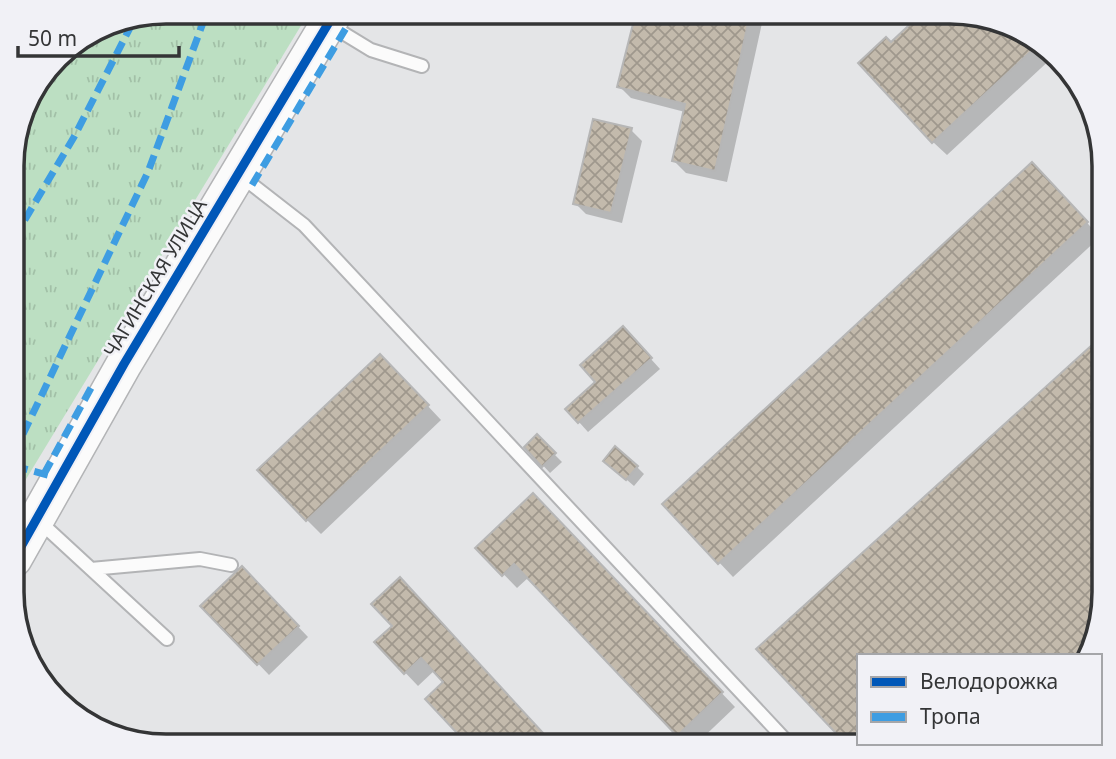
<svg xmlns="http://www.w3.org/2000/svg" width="1116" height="759" font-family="'Noto Sans',sans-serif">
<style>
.park{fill:url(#park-tufts)}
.shadow{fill:#0003}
.building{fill:url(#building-cross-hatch);stroke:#b6b6b6;stroke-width:2}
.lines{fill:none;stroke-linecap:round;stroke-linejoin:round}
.lane-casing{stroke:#b3b4b6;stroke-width:16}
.secondary-casing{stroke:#b3b4b6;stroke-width:38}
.lane{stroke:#fbfbfb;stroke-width:12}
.secondary{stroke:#fbfbfb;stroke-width:35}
.quiet{stroke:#3e9de2;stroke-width:7;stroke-dasharray:14 7;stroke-linecap:butt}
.cycleway-casing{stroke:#f1f1f6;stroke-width:13}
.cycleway{stroke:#0057b8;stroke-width:9}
.labels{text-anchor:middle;stroke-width:5;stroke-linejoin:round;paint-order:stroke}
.street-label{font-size:19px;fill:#343536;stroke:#f1f1f6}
.rim{fill:none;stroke:#343536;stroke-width:3.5}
</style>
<defs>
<pattern id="park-tufts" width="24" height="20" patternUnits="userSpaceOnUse" patternTransform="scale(1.75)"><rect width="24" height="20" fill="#bcdfc2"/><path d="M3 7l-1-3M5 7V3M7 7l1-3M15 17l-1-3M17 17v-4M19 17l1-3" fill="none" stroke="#a2c0a7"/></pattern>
<pattern id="building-cross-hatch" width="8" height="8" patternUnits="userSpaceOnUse" patternTransform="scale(1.75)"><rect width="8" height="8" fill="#c3baac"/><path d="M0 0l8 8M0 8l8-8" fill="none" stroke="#9f988d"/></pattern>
</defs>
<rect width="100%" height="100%" fill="#e4e5e7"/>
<path class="park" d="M 305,19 L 14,499 L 14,146 L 33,90 L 65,50 L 117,21 Z"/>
<path class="shadow" d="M 925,13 L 959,13 L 1043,44 L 1054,56 L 947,155 L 933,142 L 891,44 Z
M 764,14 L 727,182 L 686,173 L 674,161 L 685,112 L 631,98 L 619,86 L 637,16 Z
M 631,130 L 642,141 L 622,223 L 586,214 L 575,203 Z
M 1046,178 L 1100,237 L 733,577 L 664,504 Z
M 1103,337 L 1103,602 L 1083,656 L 859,656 L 859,743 L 965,743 L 950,747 L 852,747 L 759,649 Z
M 632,338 L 660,369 L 588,432 L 579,422 L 598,382 Z
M 394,370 L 441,420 L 321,534 L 307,520 Z
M 537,437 L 562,462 L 550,473 L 526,447 Z
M 612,467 L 637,467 L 644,474 L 634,486 Z
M 546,509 L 735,707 L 693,747 L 529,577 L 517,588 L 478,548 Z
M 242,568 L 308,637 L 269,675 L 203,606 Z
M 394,626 L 446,682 L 435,670 L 418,686 L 377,643 Z"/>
<path class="building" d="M 922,13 L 959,13 L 1040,43 L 932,143 L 858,63 L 886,37 L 891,42 Z
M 699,15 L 750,15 L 715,171 L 672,161 L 685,104 L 617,87 L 635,16 Z
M 593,119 L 632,128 L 611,213 L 573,204 Z
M 1032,162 L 1088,222 L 718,564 L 662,504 Z
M 623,326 L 652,358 L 578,423 L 565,409 L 595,382 L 580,365 Z
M 1103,335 L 1103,602 L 1083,656 L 859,656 L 859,747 L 849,747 L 756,649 Z
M 380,354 L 429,405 L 306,521 L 257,470 Z
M 537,434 L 556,453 L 542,467 L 524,447 Z
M 615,446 L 638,466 L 626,480 L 603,461 Z
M 533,493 L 723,692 L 677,736 L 514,564 L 502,576 L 475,548 Z
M 242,566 L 299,626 L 257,665 L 200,606 Z
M 400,577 L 463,646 L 556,747 L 470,747 L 425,699 L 443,682 L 421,658 L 404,674 L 374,642 L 392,626 L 371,604 Z"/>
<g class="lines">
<g class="lane-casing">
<path id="lane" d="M 330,25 L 371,50 L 422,66
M 241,176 L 304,225 L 792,747
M 39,521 L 167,639
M 91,569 L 200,559 L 231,565"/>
</g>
<g class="secondary-casing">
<path id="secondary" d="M 14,559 L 124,364 L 331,19"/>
</g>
<use href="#lane" class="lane"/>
<use href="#secondary" class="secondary"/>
<path class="quiet" d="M 252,185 L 352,18
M 14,238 L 74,137 L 134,20
M 14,453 L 148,172 L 204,20
M 14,466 L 51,476
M 44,474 L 91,388"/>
<g class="cycleway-casing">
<path id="cycleway" d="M 14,559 L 124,364 L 331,19"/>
</g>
<use href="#cycleway" class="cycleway"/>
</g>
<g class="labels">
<g class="street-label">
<text transform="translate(155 278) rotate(-59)" y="7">ЧАГИНСКАЯ УЛИЦА</text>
</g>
</g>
<path d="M0 0H1116V759H0ZM166 24H950A142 142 0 0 1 1092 166V592A142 142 0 0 1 950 734H166A142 142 0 0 1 24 592V166A142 142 0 0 1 166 24Z" fill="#f1f1f6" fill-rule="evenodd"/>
<path class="rim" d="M166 24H950A142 142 0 0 1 1092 166V592A142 142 0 0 1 950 734H166A142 142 0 0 1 24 592V166A142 142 0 0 1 166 24Z"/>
<rect x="857" y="654" width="245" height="91" fill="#f1f1f6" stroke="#a5a6a9" stroke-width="2"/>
<rect x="871" y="677" width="35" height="10" fill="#0057b8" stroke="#a5a6a9" stroke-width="2"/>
<text x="920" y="689" font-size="21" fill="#343536">Велодорожка</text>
<rect x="871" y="712" width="35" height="10" fill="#3e9de2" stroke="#a5a6a9" stroke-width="2"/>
<text x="920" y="724" font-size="21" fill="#343536">Тропа</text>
<path d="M18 46v10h161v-10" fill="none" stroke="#343536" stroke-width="3.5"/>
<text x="28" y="46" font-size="21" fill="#343536" stroke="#f1f1f6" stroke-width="5" paint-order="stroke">50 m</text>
</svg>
